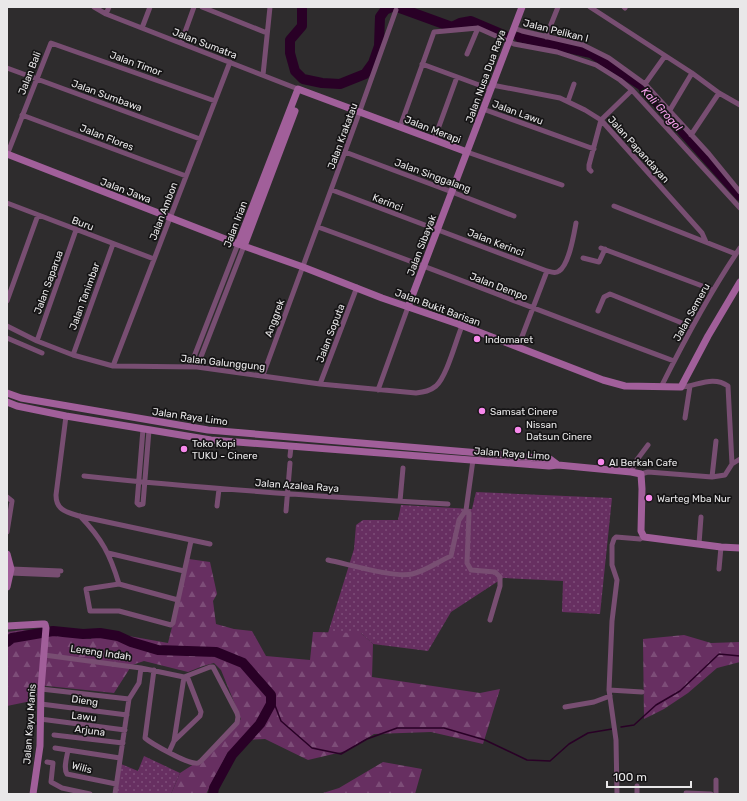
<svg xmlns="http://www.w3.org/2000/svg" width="747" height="801" font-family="Rubik,sans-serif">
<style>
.grass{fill:url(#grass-dots)}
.forest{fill:url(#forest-firs)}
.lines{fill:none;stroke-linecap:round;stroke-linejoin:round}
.stream{stroke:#290026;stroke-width:1.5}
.river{stroke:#290026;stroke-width:10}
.street{stroke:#784e72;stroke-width:5}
.secondary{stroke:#a15f9a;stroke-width:7}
.poi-dot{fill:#f788eb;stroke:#151415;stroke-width:1.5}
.labels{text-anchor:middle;stroke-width:3.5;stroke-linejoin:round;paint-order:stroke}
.street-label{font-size:10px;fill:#e9e8e9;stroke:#151415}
.poi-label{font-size:10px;fill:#e9e8e9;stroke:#151415;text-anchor:start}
.water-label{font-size:11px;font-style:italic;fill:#faa2ef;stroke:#151415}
</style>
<defs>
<pattern id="grass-dots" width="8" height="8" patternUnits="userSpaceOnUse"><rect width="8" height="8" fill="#672f61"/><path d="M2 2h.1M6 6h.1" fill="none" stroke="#7d4d78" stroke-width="1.8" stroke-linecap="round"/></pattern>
<pattern id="forest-firs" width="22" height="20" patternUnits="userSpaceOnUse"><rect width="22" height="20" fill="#672f61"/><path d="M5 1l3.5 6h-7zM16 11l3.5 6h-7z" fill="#7d4d78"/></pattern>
</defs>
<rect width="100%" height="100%" fill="#2e2c2d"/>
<path class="grass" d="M 476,492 L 612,498 L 600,614 L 562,612 L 563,581 L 503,578 L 451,612 L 428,651 L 373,644 L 361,633 L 328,633 L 354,549 L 356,525 L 363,520 L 398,520 L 401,505 L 472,509 Z
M 144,756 L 180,773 L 171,794 L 117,794 L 121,764 L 138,771 Z"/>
<path class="forest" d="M 189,559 L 210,562 L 217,594 L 213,601 L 216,624 L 234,629 L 252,631 L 266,656 L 310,660 L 313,632 L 361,633 L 373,644 L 372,677 L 480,693 L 500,689 L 483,744 L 431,732 L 374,734 L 346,751 L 308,760 L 265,739 L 247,740 L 228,752 L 206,794 L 171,794 L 180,773 L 197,762 L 241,719 L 221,670 L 214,663 L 203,666 L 188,672 L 144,661 L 132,665 L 114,693 L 38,685 L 36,700 L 7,706 L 7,632 L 22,630 L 91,639 L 95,630 L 168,643 Z
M 684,635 L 711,643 L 740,642 L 740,662 L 717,668 L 688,693 L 664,709 L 644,719 L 643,639 Z
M 383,762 L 422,769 L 415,794 L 323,794 L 323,793 L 339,788 Z"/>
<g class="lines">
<path class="stream" d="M 271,695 L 281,721 L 312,748 L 341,754 L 367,739 L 397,728 L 444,728 L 485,740 L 527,760 L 550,761 L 569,744 L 588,733 L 612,729
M 621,727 L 634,725 L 656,705 L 680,691 L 719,654 L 740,656"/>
<path class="river" d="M 302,7 L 302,26 L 290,40 L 290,53 L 295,71 L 303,79 L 322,83 L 340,84 L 365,74 L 373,63 L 379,46 L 380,17 L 385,10 L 392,7
M 397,7 L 452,27 L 460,23 L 471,21 L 504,35
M 519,37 L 591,53 L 641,85 L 740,196
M 7,642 L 12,638 L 53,631 L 83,634 L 100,633 L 118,636 L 131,642 L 158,650 L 216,652 L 243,663 L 271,695 L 271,704 L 260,724 L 232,755 L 214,788 L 213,794"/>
<path class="street" d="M 94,7 L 106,14 L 298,89
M 202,7 L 267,33
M 590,7 L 692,73 L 719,93 L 740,105
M 624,7 L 625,8
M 106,14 L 109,7
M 142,28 L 150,7
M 514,28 L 522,31 L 583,45 L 609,58 L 645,84 L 709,154 L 740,192
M 546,37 L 558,7
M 181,43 L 194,7
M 467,54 L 478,28
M 422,64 L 490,89
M 7,68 L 200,139
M 263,75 L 270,7
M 645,84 L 665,56
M 492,85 L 560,98 L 585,110 L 601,120 L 702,233 L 706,242
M 568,101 L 574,84
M 483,109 L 594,149
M 670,110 L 692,73
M 22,115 L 186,176
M 400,127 L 434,32 L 478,28 L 514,44 L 557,52 L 596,65 L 620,80 L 632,90 L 740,208
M 691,135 L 719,93
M 434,140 L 457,77
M 345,152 L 452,192 L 514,216
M 467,152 L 562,185
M 7,155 L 51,43 L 215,101
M 591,171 L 589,169 L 589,165 L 601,120 L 632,90
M 332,190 L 547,271
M 7,203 L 154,259
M 614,206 L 736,254
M 318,227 C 437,270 555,317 674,361
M 601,248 L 713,290
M 583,258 L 599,262 L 605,249
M 7,301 L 38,215
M 598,311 L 604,297 L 610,294 L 692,327
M 7,326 L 37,341 L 73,355 L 113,366 L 197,367 L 320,384 L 416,393 C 424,392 430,391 436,386 C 447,376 456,340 462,326
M 7,338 L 42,353
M 37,341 L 76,230
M 518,347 L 547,271 C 551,272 556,274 559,271 C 569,265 574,234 576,223
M 73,355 L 113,244
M 113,366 L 230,62
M 190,367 L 238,244
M 197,367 L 244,246
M 263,375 L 357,119 L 396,10
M 320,384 L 357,287
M 661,387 C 685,339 710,292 740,248
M 378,390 L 408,307
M 66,416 L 56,495 C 56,510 66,512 79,516 L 210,544
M 685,418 L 690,386
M 143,429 L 137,503 L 139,505 L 143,504 L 149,430
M 290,456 L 291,447
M 732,464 L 740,459
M 631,472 L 636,461 L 648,445
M 641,474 L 648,472 L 712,477 L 725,475 L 732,464 L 728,386 C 713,375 697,386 681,387
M 84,476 C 205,489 327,497 448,504
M 712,477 L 716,441
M 7,497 L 12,501 L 7,532
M 400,501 L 403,468
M 217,506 L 219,489
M 466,510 L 469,513 L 467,563 L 471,570 L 495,572 L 500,577 L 500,586 L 490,620
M 286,511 L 290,463
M 80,516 C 102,539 110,554 119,584 L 178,600
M 699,544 L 701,517
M 108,553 L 184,571
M 328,560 C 348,564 394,578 412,574 C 426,571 439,561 451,556 L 459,520 L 466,510 L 473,460
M 11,569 L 61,571
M 719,569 L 721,547
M 10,573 L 58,575
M 119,584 L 86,589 L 90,611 L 119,611 L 171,625 L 173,623 L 191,541
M 44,655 L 141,668 L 184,677 L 210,667 L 213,667 L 237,713 L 238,717 L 237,723 L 201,761 C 198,763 198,764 195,763 C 186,763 152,744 145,738 L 154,670
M 41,689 L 129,699
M 609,690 L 642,692
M 41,704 L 127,715
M 565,707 L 594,702 L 610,696
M 40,719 L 125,730
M 54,735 L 123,743
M 174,741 L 200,716 L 201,712 L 187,676
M 55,748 L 120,758
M 68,750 C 67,757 63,768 67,774 L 116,784
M 169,752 L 174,741 L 184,677
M 47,762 L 53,763 L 51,782 L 62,788 L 90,794
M 686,793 L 711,794
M 115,794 L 129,699 L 139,683 L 141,668
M 617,794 L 616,740 L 609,690 L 612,621 L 617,580 L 612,565 L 612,545 L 614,539 L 616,537 L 640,539 L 644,537
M 637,794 L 637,786
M 716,794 L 716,780"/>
<path class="secondary" d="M 7,154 L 238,244 L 303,267 L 382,298 L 458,324 L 603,380 L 625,386 L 681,387 L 708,336 L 740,282
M 238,244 L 298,89 L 467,152
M 244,246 L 295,111
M 408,307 L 522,7
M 7,393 L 21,398 L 208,430 L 550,459 L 558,465
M 7,402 L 17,406 L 66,416 L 211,440 L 549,466 L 558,465 L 631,472 L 641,474 L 642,489 L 641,531 L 644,537 L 721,547 L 740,548
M 7,554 L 11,569 L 7,587
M 7,626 L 42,624 L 45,624 L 46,628 L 41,689 L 40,746 L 33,794"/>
</g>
<g class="poi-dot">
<circle cx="477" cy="339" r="4"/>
<circle cx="482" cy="411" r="4"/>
<circle cx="518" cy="430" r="4"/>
<circle cx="184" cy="449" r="4"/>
<circle cx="601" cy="462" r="4"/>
<circle cx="649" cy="498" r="4"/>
</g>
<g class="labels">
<g class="street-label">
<text transform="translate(556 30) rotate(14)" y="4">Jalan Pelikan I</text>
<text transform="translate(205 43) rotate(21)" y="4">Jalan Sumatra</text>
<text transform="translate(136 63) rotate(20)" y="4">Jalan Timor</text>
<text transform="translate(29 73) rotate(-69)" y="4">Jalan Bali</text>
<text transform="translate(485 76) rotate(-70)" y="4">Jalan Nusa Dua Raya</text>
<text transform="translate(107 95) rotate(20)" y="4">Jalan Sumbawa</text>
<text transform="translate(518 112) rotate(20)" y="4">Jalan Lawu</text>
<text transform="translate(433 129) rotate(21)" y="4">Jalan Merapi</text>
<text transform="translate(342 136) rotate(-70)" y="4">Jalan Krakatau</text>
<text transform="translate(107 137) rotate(21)" y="4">Jalan Flores</text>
<text transform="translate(639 149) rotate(48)" y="4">Jalan Papandayan</text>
<text transform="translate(433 175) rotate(20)" y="4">Jalan Singgalang</text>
<text transform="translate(126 190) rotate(21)" y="4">Jalan Jawa</text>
<text transform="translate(388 202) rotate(21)" y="4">Kerinci</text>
<text transform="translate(163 211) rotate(-69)" y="4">Jalan Ambon</text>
<text transform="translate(83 223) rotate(21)" y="4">Buru</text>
<text transform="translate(235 224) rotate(-69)" y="4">Jalan Irian</text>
<text transform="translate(496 242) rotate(21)" y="4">Jalan Kerinci</text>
<text transform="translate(421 245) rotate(-69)" y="4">Jalan Sibayak</text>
<text transform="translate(48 282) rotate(-70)" y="4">Jalan Saparua</text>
<text transform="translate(499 286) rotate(21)" y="4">Jalan Dempo</text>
<text transform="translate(84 296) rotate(-70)" y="4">Jalan Tanimbar</text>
<text transform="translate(438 307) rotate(20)" y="4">Jalan Bukit Barisan</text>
<text transform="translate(691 312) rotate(-61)" y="4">Jalan Semeru</text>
<text transform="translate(274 318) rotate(-70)" y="4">Anggrek</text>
<text transform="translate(330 333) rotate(-69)" y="4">Jalan Soputa</text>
<text transform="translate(223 362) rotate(6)" y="4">Jalan Galunggung</text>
<text transform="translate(190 416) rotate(8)" y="4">Jalan Raya Limo</text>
<text transform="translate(512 453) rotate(4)" y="4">Jalan Raya Limo</text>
<text transform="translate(297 485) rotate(4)" y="4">Jalan Azalea Raya</text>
<text transform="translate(101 652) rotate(8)" y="4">Lereng Indah</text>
<text transform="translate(85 700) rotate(8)" y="4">Dieng</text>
<text transform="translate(84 716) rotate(7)" y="4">Lawu</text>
<text transform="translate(29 724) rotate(-86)" y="4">Jalan Kayu Manis</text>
<text transform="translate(90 730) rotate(7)" y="4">Arjuna</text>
<text transform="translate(82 767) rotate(15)" y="4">Wilis</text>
</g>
<g class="poi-label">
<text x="485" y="343">Indomaret</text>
<text x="490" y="415">Samsat Cinere</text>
<text x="526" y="428">Nissan<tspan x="526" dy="12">Datsun Cinere</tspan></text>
<text x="192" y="447">Toko Kopi<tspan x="192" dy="12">TUKU - Cinere</tspan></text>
<text x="609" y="466">Al Berkah Cafe</text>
<text x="657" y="502">Warteg Mba Nur</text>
</g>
<g class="water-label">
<text transform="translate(662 109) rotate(48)" y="4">Kali Grogol</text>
</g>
</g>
<rect width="747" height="801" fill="none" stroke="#e9e8e9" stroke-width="16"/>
<path d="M607 781v6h84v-6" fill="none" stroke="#e9e8e9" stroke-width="2"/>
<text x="613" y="781" font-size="12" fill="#e9e8e9" stroke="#151415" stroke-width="3" paint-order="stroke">100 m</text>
</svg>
